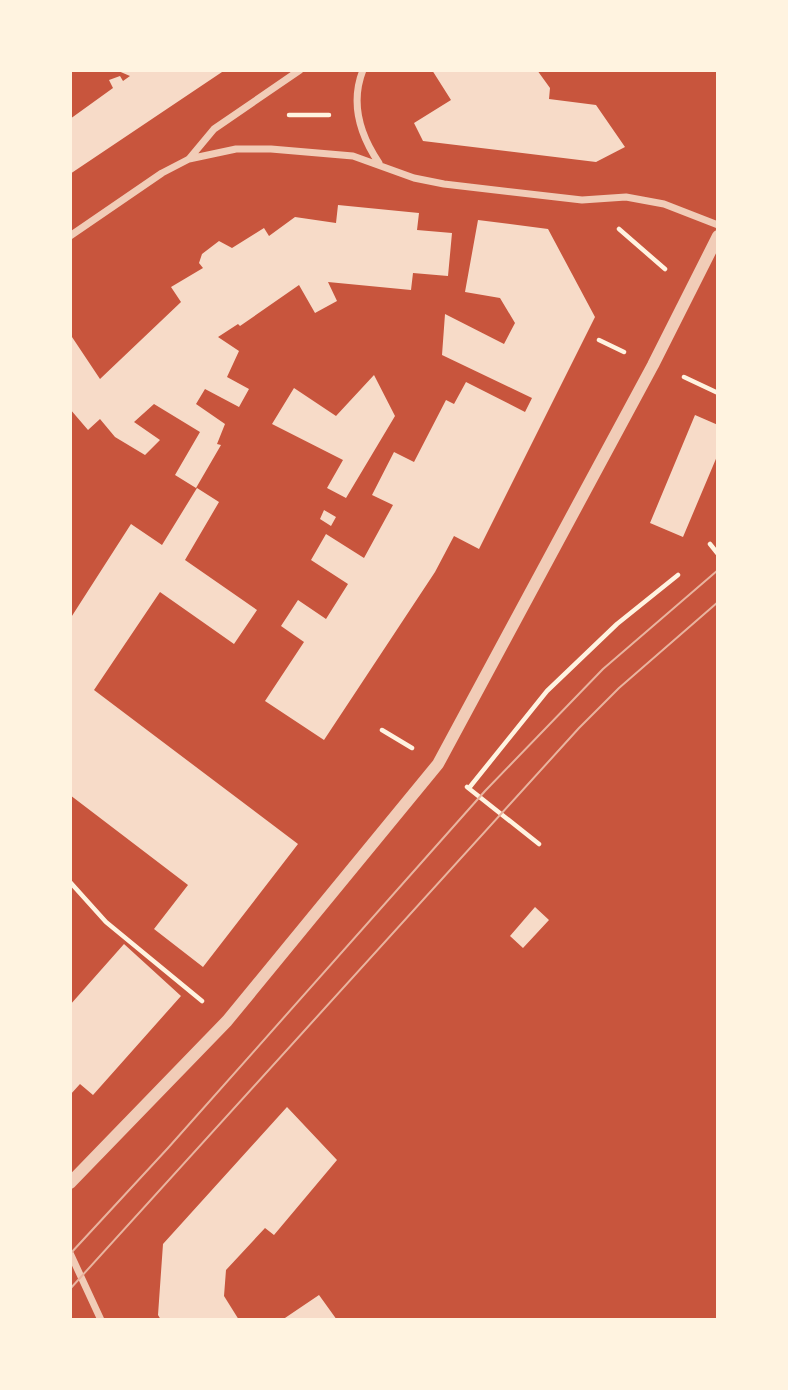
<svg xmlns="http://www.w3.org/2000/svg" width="788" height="1390" font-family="'Golos Text',sans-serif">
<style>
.building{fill:#f7dbc8}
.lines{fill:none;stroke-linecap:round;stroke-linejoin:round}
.path{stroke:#fff3e0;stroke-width:4.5}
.minor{stroke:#f1ccb7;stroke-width:7}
.tertiary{stroke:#f1ccb7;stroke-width:12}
.tram{stroke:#e9b49f;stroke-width:2}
</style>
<rect width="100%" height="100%" fill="#c8553d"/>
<path class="building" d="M 116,70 L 225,70 L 70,174 L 70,119 L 113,88 L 109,80 L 120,76 L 123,81 L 130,76 Z
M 432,70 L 537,70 L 550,88 L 549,99 L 596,105 L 625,147 L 596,162 L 423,141 L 414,123 L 451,100 Z
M 338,205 L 419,213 L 417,230 L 452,233 L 448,276 L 413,273 L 411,290 L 328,282 L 337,301 L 315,313 L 299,285 L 240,326 L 238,324 L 218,337 L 239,351 L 227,377 L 249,389 L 239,407 L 205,389 L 196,404 L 225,424 L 217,444 L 221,445 L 196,488 L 175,475 L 200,432 L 154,404 L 134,422 L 160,440 L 145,455 L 115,437 L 100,419 L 88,430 L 70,409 L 70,334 L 100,379 L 181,302 L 171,287 L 203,268 L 199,263 L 202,254 L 219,241 L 232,248 L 264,228 L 269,236 L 295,217 L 336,223 Z
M 478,220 L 548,229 L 595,317 L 479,549 L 454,536 L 435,572 L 324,740 L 265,701 L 304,642 L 281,626 L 298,600 L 326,619 L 348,584 L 311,560 L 326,534 L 364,558 L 393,505 L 372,495 L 394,452 L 414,462 L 446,400 L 454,404 L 466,382 L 525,412 L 532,398 L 442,355 L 445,314 L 504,344 L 515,323 L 500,298 L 465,292 Z
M 374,375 L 395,416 L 346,498 L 327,488 L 343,460 L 272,424 L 294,388 L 336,416 Z
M 695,415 L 718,425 L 718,454 L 683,537 L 650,523 Z
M 197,488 L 219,502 L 185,560 L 257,610 L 234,644 L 160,592 L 94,690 L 298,844 L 203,967 L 154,929 L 188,885 L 70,795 L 70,619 L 131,524 L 162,545 Z
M 324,510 L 336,517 L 331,526 L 320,519 Z
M 535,907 L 549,920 L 523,948 L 510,936 Z
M 124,944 L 181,996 L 93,1095 L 80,1084 L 70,1095 L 70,1005 Z
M 287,1107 L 337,1160 L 274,1235 L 265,1228 L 226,1270 L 224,1296 L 239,1320 L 161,1320 L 158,1315 L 163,1244 Z
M 319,1295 L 337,1320 L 282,1320 Z"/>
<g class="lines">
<path class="path" d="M 289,115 L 329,115
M 619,229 L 665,269
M 599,340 L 624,352
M 684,377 L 718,393
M 710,544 L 718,554
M 382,730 L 412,748
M 467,787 L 539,844
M 469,788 L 547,691 L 617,624 L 678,575
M 70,882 L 106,922 L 202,1001"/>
<path class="minor" d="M 363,70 C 350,103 360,135 379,163
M 189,159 L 236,149 L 271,149 L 353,156 L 414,178 L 444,184 L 582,200 L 626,197 L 664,204 L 718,225
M 70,236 L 162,173 L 189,159 L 214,129 L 300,70
M 70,1253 L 101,1320"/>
<path class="tertiary" d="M 70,1183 L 227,1021 L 438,764 L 653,365 L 718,236"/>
<path class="tram" d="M 70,1254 L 168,1148 L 485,791 L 603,669 L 718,570
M 70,1289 L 579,728 L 619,688 L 718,602"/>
</g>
<rect width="788" height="1390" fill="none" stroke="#fff3e0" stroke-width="144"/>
</svg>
